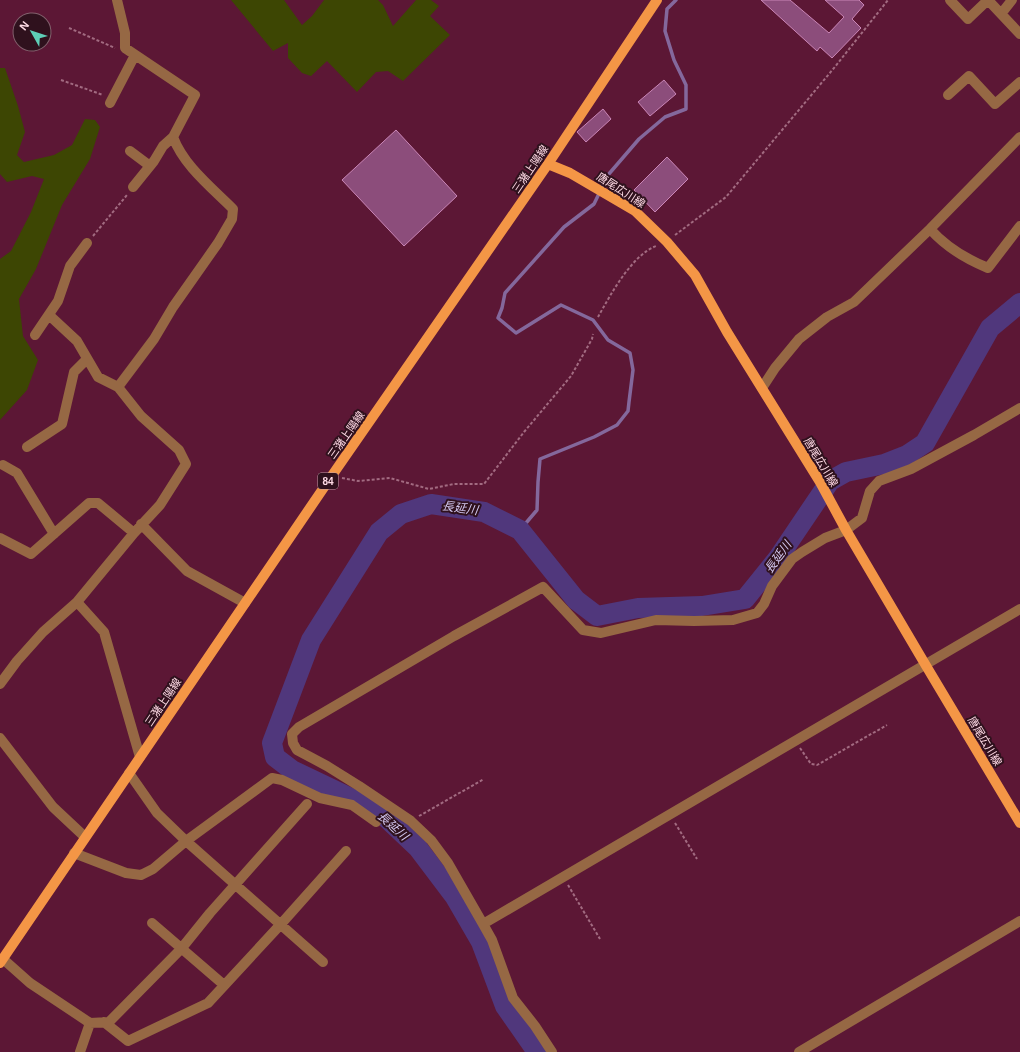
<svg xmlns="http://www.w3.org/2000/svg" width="1020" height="1052" font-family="Arial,'Noto Sans JP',sans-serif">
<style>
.green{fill:#3d4603}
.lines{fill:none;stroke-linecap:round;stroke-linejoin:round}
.stream{stroke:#84689c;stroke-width:3.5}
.river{stroke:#50377c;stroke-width:20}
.building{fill:#8c4d7b;stroke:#ca86b7}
.path{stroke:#a26b81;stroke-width:2;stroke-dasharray:3 2;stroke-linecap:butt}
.minor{stroke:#966844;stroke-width:10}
.major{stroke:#f49646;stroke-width:10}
.labels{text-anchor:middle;stroke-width:4;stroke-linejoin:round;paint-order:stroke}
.shield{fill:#2f111d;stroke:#c09ea9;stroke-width:1}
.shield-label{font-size:10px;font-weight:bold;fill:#fedae5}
.street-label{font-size:11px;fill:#fedae5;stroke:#2f111d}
.water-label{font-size:12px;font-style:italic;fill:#d4c9f1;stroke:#2f111d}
</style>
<rect width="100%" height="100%" fill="#5c1735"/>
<path class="green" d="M 231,0 L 284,0 L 302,25 L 312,16 L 324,0 L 378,0 L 383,5 L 393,26 L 416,0 L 431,0 L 439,6 L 430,16 L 450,35 L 403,81 L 388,71 L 376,72 L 357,92 L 327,61 L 311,76 L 302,73 L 288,58 L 288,43 L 273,51 Z
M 0,68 L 5,68 L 18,106 L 25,132 L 17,155 L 24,162 L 54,155 L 72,145 L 85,119 L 95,120 L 100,127 L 90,159 L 62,205 L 36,269 L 19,299 L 23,336 L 38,360 L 27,390 L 0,420 L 0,259 L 11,251 L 31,212 L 44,179 L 32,176 L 7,182 L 0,174 Z"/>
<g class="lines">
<path class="stream" d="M 520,530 L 537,510 L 538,482 L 540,459 L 594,437 L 617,425 L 628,411 L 629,402 L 633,370 L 630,353 L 608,340 L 593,320 L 561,305 L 516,333 L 498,318 L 502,308 L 505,293 L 564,227 L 594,204 L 608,175 L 639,139 L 665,117 L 686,109 L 686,85 L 674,60 L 665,31 L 667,9 L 676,0"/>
<path class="river" d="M 537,1052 L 505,1006 L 481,942 L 455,897 L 418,848 L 380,812 L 292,770 L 275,757 L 272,743 L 311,640 L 379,532 L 401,514 L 431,504 L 484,512 L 520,530 L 576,600 L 597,616 L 638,608 L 702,606 L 745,599 L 778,558 L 830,481 L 846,472 L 884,464 L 907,455 L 925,443 L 990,328 L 1020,303"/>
</g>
<path class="building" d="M 761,0 L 790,0 L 829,33 L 844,17 L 825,0 L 859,0 L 864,5 L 852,19 L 861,28 L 832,58 L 820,47 L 817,51 Z
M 664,80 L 676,94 L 650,116 L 638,102 Z
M 603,109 L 611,119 L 586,142 L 577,132 Z
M 396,130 L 457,196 L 404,246 L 342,180 Z
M 667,157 L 688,179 L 655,212 L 634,190 Z"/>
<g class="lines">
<path class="path" d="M 69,28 L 115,48
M 61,80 L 103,95
M 675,235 L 726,197 L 834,68 L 888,0
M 93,236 L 127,195
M 598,317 C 611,294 631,256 656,246
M 342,478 L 358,481 L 390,478 L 429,489 L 454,484 L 484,484 L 524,432 L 571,376 L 592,339 L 593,334
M 800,748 L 811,764 L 817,765 L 887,725
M 419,816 L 484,779
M 675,823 L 697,859
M 568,885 L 600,939"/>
<path class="minor" d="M 117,0 L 125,33 L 125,48 L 195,95 L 173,137 C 184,166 211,187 233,209 L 232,219 L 218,243 L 173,307 L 154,339 L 118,387
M 950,0 L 968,19 L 988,0
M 988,0 L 1020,34
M 1001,14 L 1012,0
M 948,95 L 969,76 L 995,104 L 1020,82
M 110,103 L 135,55
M 130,151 L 150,166
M 133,187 L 154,161 L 163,146 L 173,137
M 930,229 C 946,247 966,259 988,268 L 1020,226
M 35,335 L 58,301 L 70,266 L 87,243
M 762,388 L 775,368 L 799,339 L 827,317 L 854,302 L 930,229 L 1020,137
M 27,447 L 62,424 L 74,372 L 87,359
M 3,465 L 17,473 L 54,534
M 141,524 L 187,571 L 245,603
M 0,538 L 31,554 L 89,503 L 98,503 L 134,533
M 77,602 L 104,632 L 140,757
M 0,684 L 17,661 L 43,632 L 77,602 L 134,533 L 160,505 L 186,464 L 179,450 L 141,416 L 118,387 L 98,377 L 77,341 L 49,315
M 0,738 L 53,807 L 85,837
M 129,773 L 157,813 L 186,841 L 323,962
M 74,853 L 126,873 L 141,875 L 153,869 L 186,841 L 272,778 L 282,780 L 320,798 L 352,805 L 376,822
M 152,923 L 224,985
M 483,924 L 1020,609
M 3,959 L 30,983 L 90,1023 L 80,1052
M 104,1022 L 128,1041 L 208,1003 L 281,924 L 346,851
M 90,1023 L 109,1022 L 181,949 L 210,913 L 307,804
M 552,1052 L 535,1026 L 513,998 L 492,940 L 483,924 L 448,863 L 431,840 L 411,821 L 359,786 L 327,766 L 297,750 L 293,743 L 292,734 L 299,727 L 454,636 L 543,587 L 583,630 L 601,633 L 656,620 L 694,621 L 733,620 L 757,613 L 764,604 L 772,586 L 792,559 L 802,552 L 825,538 L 846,530 L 862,518 L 870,491 L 879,481 L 911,469 L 974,435 L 1020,408
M 799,1052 L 1020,921"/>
<path class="major" d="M 548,164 L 570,173 L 635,211 L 667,242 L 695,275 L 727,332 L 820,482 L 846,530 L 925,664 L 1020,823
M 0,963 L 331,477 L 548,164 L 657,0"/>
</g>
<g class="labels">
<rect class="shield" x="318" y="473" width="20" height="16" rx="3"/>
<g class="shield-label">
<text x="328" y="485">84</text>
</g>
<g class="street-label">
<text transform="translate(530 169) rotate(-56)" y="4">三潴上陽線</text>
<text transform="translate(621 190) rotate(33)" y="4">唐尾広川線</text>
<text transform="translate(346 435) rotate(-55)" y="4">三潴上陽線</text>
<text transform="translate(821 462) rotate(59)" y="4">唐尾広川線</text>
<text transform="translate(163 702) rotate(-56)" y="4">三潴上陽線</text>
<text transform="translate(985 741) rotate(59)" y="4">唐尾広川線</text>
</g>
<g class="water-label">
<text transform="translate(460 508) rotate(8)" y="4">長延川</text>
<text transform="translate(778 557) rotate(-54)" y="4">長延川</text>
<text transform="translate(393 826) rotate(42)" y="4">長延川</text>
</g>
</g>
<g transform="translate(32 32) rotate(309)"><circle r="19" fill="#2f111d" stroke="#82616d"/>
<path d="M0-3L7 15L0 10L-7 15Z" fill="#5eceb7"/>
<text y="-6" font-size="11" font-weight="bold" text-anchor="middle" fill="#fedae5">N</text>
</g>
</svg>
